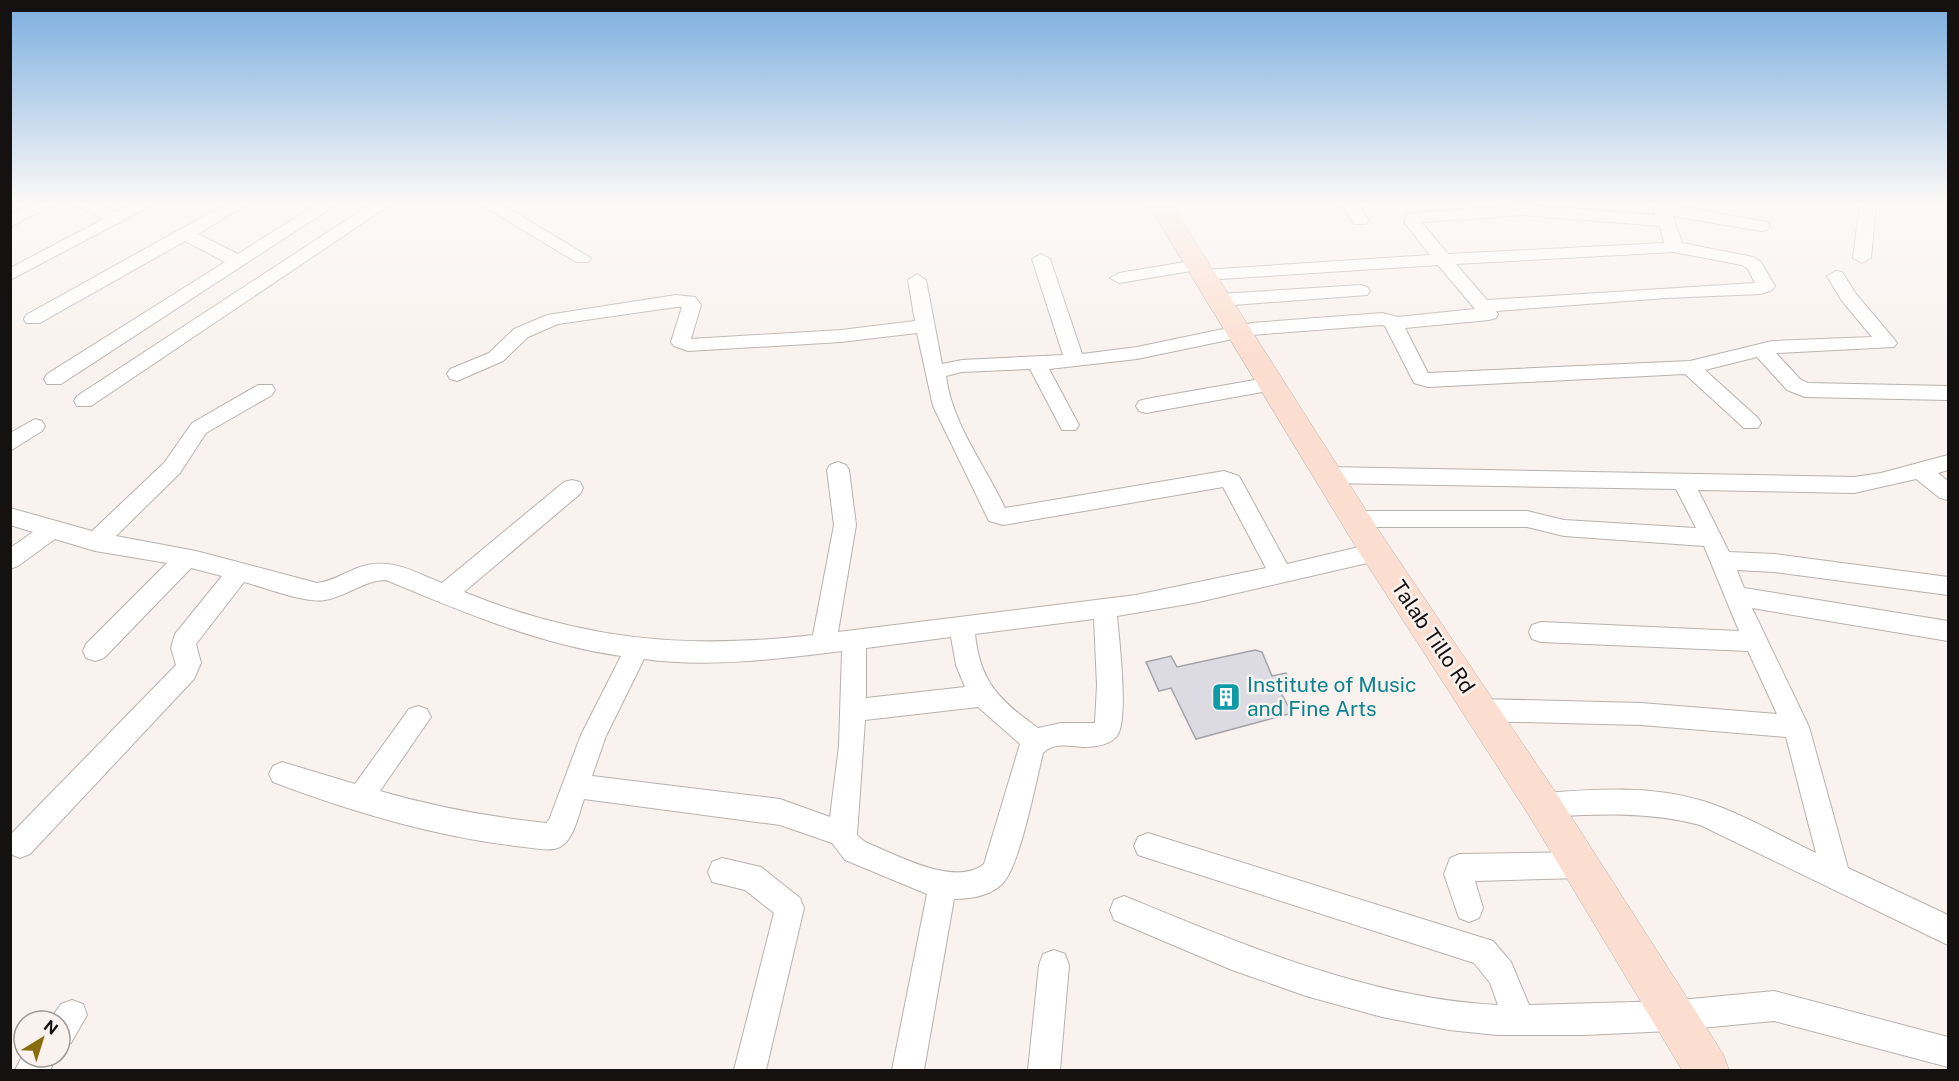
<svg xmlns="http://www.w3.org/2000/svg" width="1959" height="1081" font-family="'Public Sans',sans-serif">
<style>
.building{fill:#dbdbe1;stroke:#a3a2a8;stroke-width:1.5}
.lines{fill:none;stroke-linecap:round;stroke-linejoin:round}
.street-casing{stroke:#b8b1ae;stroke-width:2}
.secondary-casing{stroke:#b8b1ae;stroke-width:1}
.street{fill:#fff;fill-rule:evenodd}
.secondary{fill:#fcded0;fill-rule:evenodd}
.labels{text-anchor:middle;stroke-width:5;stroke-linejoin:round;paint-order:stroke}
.street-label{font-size:21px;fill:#141110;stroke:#f9f2ee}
.culture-label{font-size:21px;fill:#0d838f;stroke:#f9f2ee;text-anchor:start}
</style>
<rect width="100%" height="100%" fill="#f9f2ee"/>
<path class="building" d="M 1255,650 L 1262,652 L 1272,676 L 1286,673 L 1293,688 L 1280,691 L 1292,713 L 1196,739 L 1171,688 L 1159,691 L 1146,662 L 1171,656 L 1177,667 Z"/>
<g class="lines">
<g class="street-casing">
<path id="street" d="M 32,204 L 53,204 L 10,227 L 10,215 Z
M 74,204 L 97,204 L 117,212 L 133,204 L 154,204 L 10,280 L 10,268 L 104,219 Z
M 226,204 L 247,204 L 198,234 L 238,254 L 317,204 L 337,204 L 61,384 L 47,384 L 44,379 L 47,374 L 225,262 L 185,241 L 40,323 L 26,323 L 24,319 L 26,315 Z
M 371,204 L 391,204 L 91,406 L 77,406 L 74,401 L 77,396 Z
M 480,204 L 501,204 L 591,258 L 588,262 L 576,262 Z
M 1341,204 L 1358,204 L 1368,220 L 1366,224 L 1354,224 Z
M 1651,204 L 1667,204 L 1767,222 L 1770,226 L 1767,230 L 1761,231 L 1673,216 L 1682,243 L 1753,257 L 1761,262 L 1775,286 L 1772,290 L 1761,294 L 1666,298 L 1496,311 L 1498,314 L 1496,318 L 1489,320 L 1405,328 L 1428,373 L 1690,361 L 1772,341 L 1872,337 L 1842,301 L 1827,276 L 1836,271 L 1842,272 L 1856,294 L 1894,339 L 1897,343 L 1894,347 L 1776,353 L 1801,380 L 1808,383 L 1948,386 L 1948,400 L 1805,397 L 1787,390 L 1757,357 L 1705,370 L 1758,418 L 1761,423 L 1758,428 L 1744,428 L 1685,374 L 1428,387 L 1414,383 L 1385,326 L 1382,325 L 1252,335 L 1137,359 L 1049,369 L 1079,425 L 1076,430 L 1062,430 L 1030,369 L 962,372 L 946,376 C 952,424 985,465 1005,508 L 1224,471 L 1239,476 L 1287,564 L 1376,543 L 1384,546 L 1387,552 L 1384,558 L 1376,561 L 1194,603 L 1117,616 C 1119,638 1129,721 1117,736 C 1110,745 1094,747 1083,747 C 1068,746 1054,742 1043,753 C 1036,781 1020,867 1002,884 C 990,896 970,899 954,899 L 924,1070 L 892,1070 L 927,894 L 845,860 L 832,843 L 780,825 L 584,799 C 579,813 574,840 560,847 C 550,852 535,848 524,847 C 440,838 352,812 273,782 L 269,774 L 273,766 L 282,762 L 355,784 L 409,709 L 418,706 L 427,709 L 431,717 L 380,791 C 435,807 490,817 546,823 L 549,820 L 581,735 L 621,656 C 538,644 463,612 386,580 C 364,580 346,597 325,600 C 305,604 264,587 244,582 L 196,644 L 201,663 L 194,679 L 30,854 L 20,858 L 10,854 L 10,835 L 176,665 L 171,648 L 175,634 L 222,576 L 191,568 L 104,658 L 95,661 L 86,658 L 83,651 L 86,644 L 167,563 L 95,551 L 55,539 L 18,566 L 10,569 L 10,548 L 33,532 L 10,525 L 10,508 L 92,531 L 164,463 L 192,423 L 258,385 L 272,385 L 275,390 L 272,395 L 206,433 L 180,473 L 116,536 L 196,551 L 317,583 C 332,581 343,574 357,568 C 390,556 411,571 442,583 L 564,482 L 572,480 L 580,482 L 583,488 L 580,494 L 464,592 C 582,640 687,650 813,635 L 834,525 L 827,470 L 830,465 L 838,462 L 846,465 L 849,470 L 856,525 L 838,632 L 1136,595 L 1266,568 L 1223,487 L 1003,525 L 989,521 L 933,406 L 917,333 L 841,342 L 688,351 L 674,346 L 671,342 L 682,307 L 676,307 L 558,324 L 528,337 L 503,361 L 457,381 L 450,379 L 447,374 L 450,369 L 489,353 L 514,329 L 547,315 L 676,295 L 695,297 L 701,305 L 691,339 L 841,330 L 915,321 L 908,280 L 917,274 L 926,280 L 942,364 L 962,360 L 1063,355 L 1032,259 L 1041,254 L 1050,259 L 1082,354 L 1137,347 L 1252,323 L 1382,313 L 1398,317 L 1475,309 L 1438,265 L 1204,280 L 1195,275 L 1204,270 L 1430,255 L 1404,222 L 1407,214 L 1413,213 L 1523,205 L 1656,215 ZM 1523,215 L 1660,226 L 1664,243 L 1448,254 L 1421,222 ZM 1674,252 L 1742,265 L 1748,269 L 1755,283 L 1487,300 L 1456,264 ZM 1094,619 L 1097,685 L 1095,723 L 1061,723 L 1038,728 C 1000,701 980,682 975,634 ZM 951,637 L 956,665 L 965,687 L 866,698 L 866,648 ZM 842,651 L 839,746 L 830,817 L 780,799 L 592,776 L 606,736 L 644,659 C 707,668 779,659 842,651 ZM 978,707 L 1020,744 L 984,864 C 955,888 895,854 865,842 L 857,835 L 865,720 Z
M 1860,204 L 1876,204 L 1871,258 L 1862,263 L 1853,258 Z
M 1197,260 L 1203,261 L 1206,265 L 1203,269 L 1119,283 L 1110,278 L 1119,273 Z
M 1361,285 L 1367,287 L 1370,291 L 1367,295 L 1220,306 L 1211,300 L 1220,294 Z
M 1272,377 L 1279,379 L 1282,384 L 1279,389 L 1146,413 L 1139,411 L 1136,406 L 1139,401 L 1146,399 Z
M 35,419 L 42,421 L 45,426 L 42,431 L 10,451 L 10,433 Z
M 1948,455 L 1948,470 L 1938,473 L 1948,481 L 1948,500 L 1940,498 L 1916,479 L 1854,493 L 1698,490 L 1729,552 L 1774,554 L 1948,577 L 1948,595 L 1774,572 L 1737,570 L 1744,588 L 1948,621 L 1948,641 L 1752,608 L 1809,727 L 1848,868 L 1948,915 L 1948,945 L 1700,825 C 1648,811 1596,814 1543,817 L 1533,814 L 1529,805 L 1533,796 L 1543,793 C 1597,789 1651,785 1703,801 C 1742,813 1780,836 1816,853 L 1786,737 L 1641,725 L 1481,721 L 1472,718 L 1468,710 L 1472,702 L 1481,699 L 1641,703 L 1777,714 L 1748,651 L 1541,642 L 1532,639 L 1529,632 L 1532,625 L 1541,622 L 1739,631 L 1704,546 L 1564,536 L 1527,527 L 1355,527 L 1347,525 L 1344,519 L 1347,513 L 1355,511 L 1527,511 L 1564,520 L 1696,528 L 1676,489 L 1328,483 L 1320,480 L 1317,475 L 1320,470 L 1328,467 L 1854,477 L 1881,473 Z
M 1148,833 L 1493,941 L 1511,962 L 1529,1005 L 1670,1001 L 1774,991 L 1948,1037 L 1948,1067 L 1774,1021 L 1670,1031 L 1584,1035 L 1497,1035 L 1449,1030 L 1382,1017 L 1306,996 L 1232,970 L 1114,920 L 1110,910 L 1114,900 L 1124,896 C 1242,944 1369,999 1498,1005 L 1490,983 L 1474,963 L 1138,855 L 1134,846 L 1138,837 Z
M 1580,852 L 1590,855 L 1594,865 L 1590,875 L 1580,878 L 1475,881 L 1483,908 L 1479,918 L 1469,922 L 1459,918 L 1444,874 L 1450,858 L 1460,854 Z
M 722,858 L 761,867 L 800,898 L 804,908 L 766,1070 L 734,1070 L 774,913 L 745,890 L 712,882 L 708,872 L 712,862 Z
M 1054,950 L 1065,954 L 1069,965 L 1060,1070 L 1028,1070 L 1039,965 L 1043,954 Z
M 72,1000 L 83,1004 L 87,1015 L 71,1043 L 60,1048 L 60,1021 L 49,1021 L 61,1004 Z
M 24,1053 L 24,1057 L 57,1057 L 50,1070 L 15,1070 Z"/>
</g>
<g class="secondary-casing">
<path id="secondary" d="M 1148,204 L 1171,204 L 1381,534 L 1556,793 L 1723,1054 L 1729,1070 L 1682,1070 L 1530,817 L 1359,552 Z"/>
</g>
<use href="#street" class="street"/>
<use href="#secondary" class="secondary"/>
</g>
<linearGradient id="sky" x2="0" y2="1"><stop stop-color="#7baedf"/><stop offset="0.57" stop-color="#fcf9f7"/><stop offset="1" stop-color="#fcf9f7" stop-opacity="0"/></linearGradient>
<rect width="1959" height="356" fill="url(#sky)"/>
<defs>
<g id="building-square" transform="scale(1.5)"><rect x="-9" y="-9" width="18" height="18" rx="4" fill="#0f9aa8" stroke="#f9f2ee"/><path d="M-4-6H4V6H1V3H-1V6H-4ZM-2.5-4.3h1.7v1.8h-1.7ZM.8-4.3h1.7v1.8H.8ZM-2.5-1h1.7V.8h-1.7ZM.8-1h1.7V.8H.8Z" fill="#fff"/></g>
</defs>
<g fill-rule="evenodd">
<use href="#building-square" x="1226" y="697"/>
</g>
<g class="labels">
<g class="street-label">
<text transform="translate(1433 637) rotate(56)" y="7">Talab Tillo Rd</text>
</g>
<g class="culture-label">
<text x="1247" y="692">Institute of Music<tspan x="1247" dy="24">and Fine Arts</tspan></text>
</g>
</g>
<rect width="1959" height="1081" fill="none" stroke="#141110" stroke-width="24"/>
<g transform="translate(42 1039) rotate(38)"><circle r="28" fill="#f9f2ee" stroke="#9d9895" stroke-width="1.5"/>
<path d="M0-4.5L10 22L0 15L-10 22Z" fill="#886d0c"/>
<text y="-9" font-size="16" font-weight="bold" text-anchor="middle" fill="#141110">N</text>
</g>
</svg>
